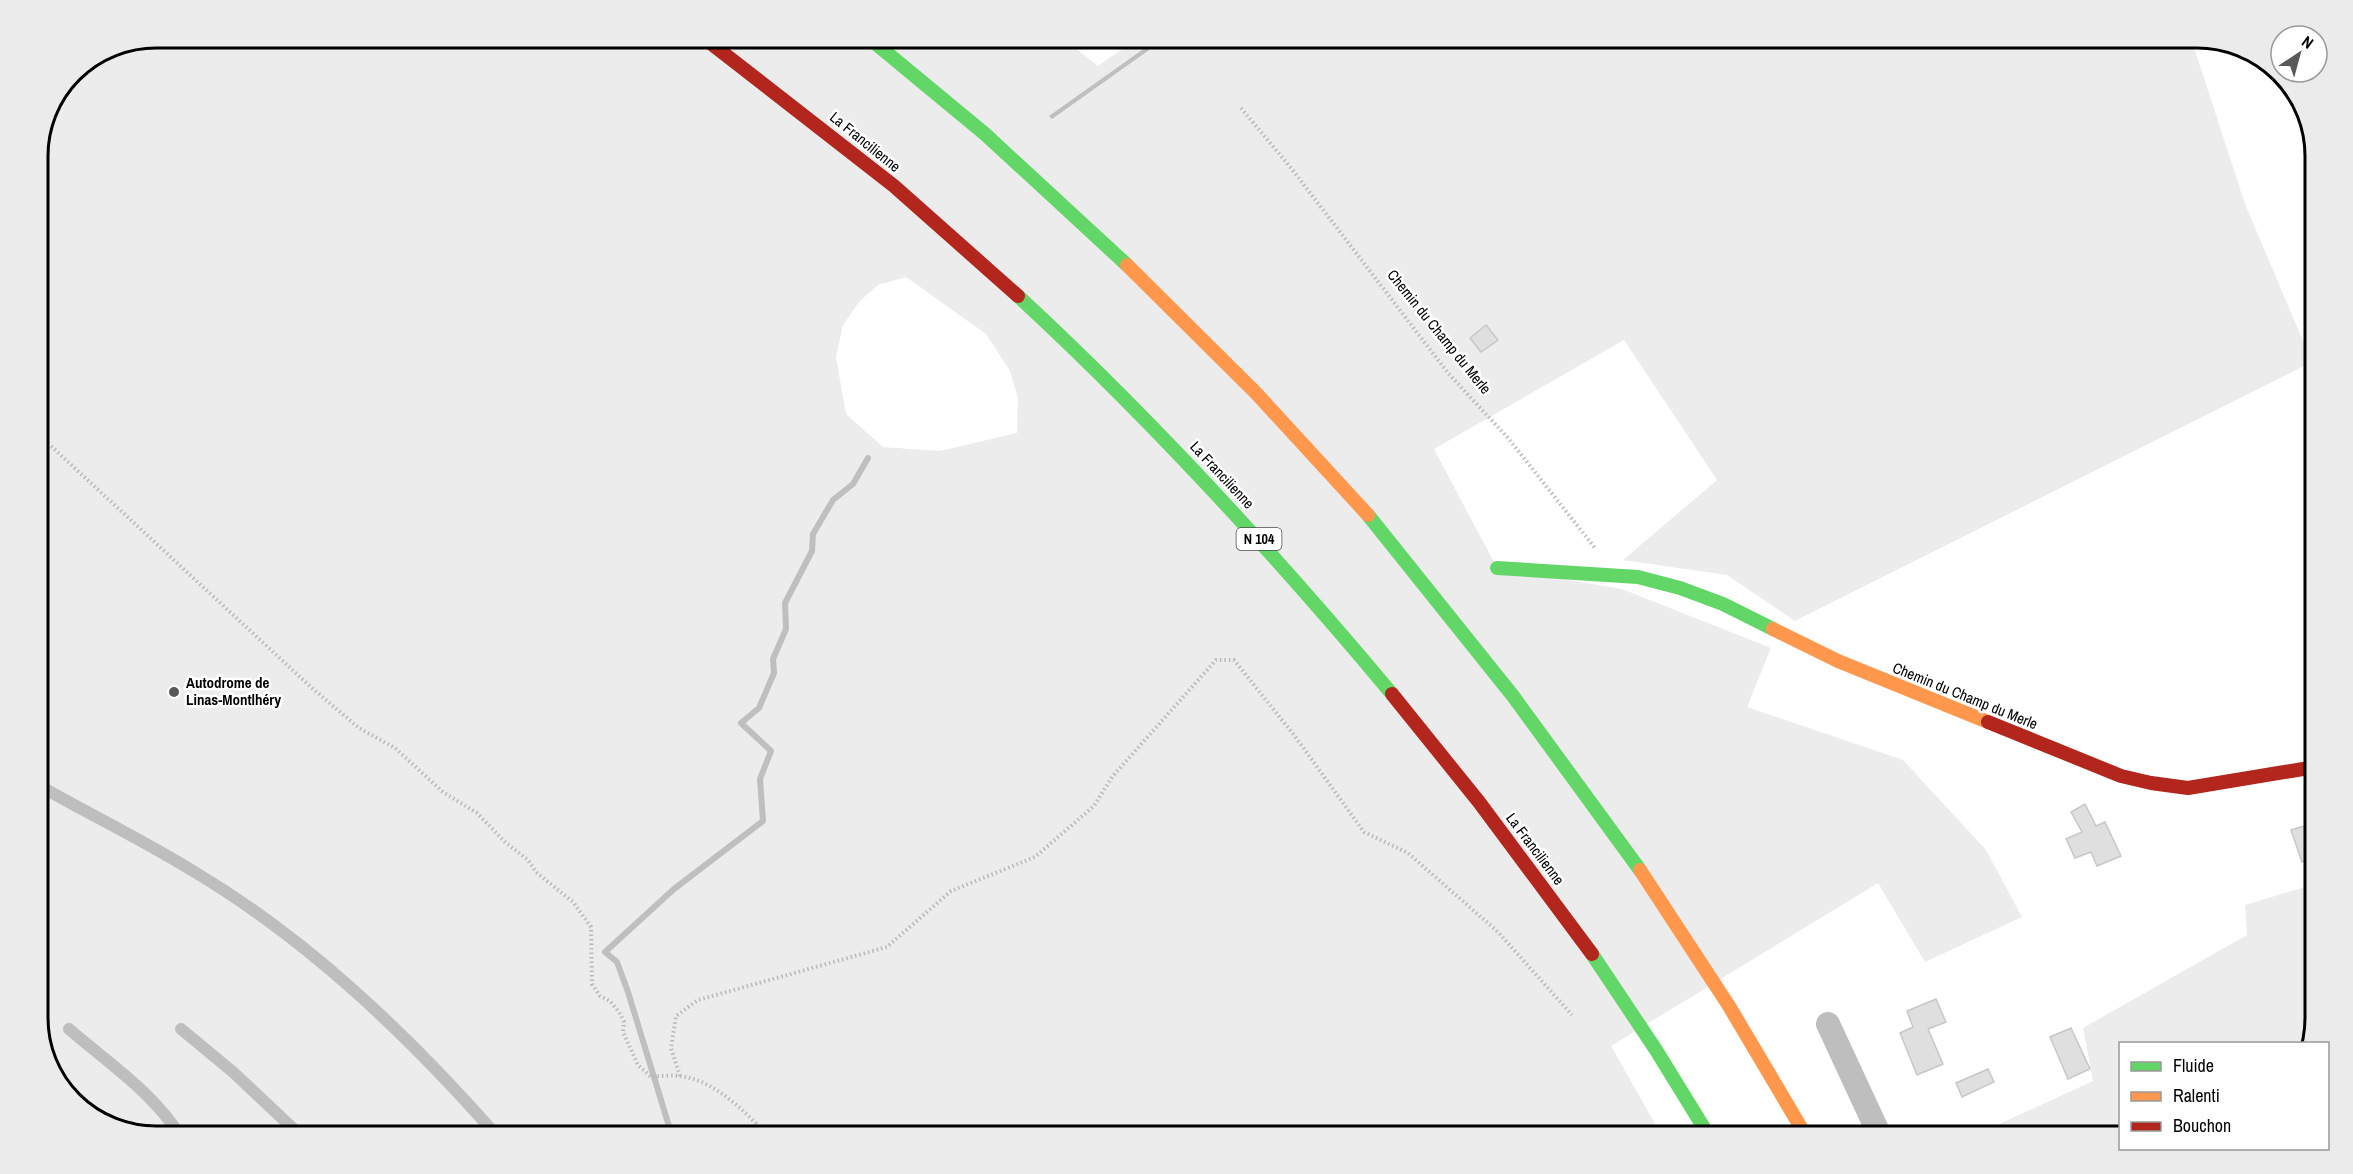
<svg xmlns="http://www.w3.org/2000/svg" width="2353" height="1174" font-family="'Archivo Narrow',sans-serif">
<style>
.green{fill:#ececec;fill-rule:evenodd}
.water{fill:#bfbfbf}
.lines{fill:none;stroke-linecap:round;stroke-linejoin:round}
.stream{stroke:#bfbfbf;stroke-width:6}
.building{fill:#dfdfdf;stroke:#c7c7c7;stroke-width:1.5}
.path{stroke:#b9b9b9;stroke-width:4;stroke-dasharray:1.5 3;stroke-linecap:butt}
.lane{stroke:#bebebe;stroke-width:12}
.street{stroke:#bebebe;stroke-width:24}
.fast{stroke:#63d668;stroke-width:14}
.slow{stroke:#ff974d;stroke-width:14}
.jam{stroke:#b3261e;stroke-width:14}
.poi-dot{fill:#595959;stroke:#fff;stroke-width:2}
.labels{text-anchor:middle;stroke-width:5;stroke-linejoin:round;paint-order:stroke}
.shield{fill:#fff;stroke:#4c4c4c;stroke-width:1.5}
.shield-label{font-size:14px;font-weight:bold;fill:#000}
.street-label{font-size:15px;fill:#000;stroke:#fff}
.poi-label{font-size:15px;font-weight:bold;fill:#000;stroke:#fff;text-anchor:start}
.rim{fill:none;stroke:#000;stroke-width:3}
</style>
<rect width="100%" height="100%" fill="#fff"/>
<path class="green" d="M 156,38 L 1062,38 L 1098,66 L 1138,38 L 2191,38 L 2245,204 L 2312,362 L 1795,621 L 1727,575 L 1623,560 L 1717,480 L 1624,340 L 1434,449 L 1497,568 L 1622,589 L 1771,648 L 1747,707 L 1903,760 L 1986,850 L 2022,917 L 1925,962 L 1878,883 L 1611,1046 L 1662,1136 L 156,1136 L 104,1124 L 58,1084 L 38,1026 L 38,148 L 47,110 L 72,72 L 111,46 ZM 906,277 L 986,334 L 1010,371 L 1018,398 L 1017,433 L 940,451 L 883,447 L 846,414 L 836,357 L 843,325 L 860,301 L 878,285 Z
M 2315,884 L 2315,1018 L 2310,1043 L 2120,1044 L 2120,1136 L 1973,1136 L 2093,1081 L 2083,1028 L 2247,935 L 2245,905 Z"/>
<path class="water" d="M 1159,38 L 1166,38 L 1052,119 L 1049,116 Z"/>
<g class="lines">
<path class="stream" d="M 672,1136 L 628,992 L 617,962 L 605,952 L 674,889 L 763,821 L 760,779 L 771,751 L 741,723 L 759,708 L 774,673 L 773,659 L 786,629 L 785,603 L 812,551 L 813,534 L 833,500 L 853,484 L 868,458"/>
</g>
<path class="building" d="M 1486,325 L 1498,340 L 1481,352 L 1470,338 Z
M 2085,804 L 2096,826 L 2105,822 L 2121,856 L 2097,866 L 2091,852 L 2075,858 L 2066,839 L 2082,832 L 2071,812 Z
M 2311,824 L 2315,836 L 2315,858 L 2302,862 L 2291,830 Z
M 1936,999 L 1946,1022 L 1928,1029 L 1943,1064 L 1917,1075 L 1900,1033 L 1913,1027 L 1907,1011 Z
M 2071,1028 L 2090,1069 L 2068,1079 L 2050,1037 Z
M 1988,1069 L 1994,1082 L 1962,1097 L 1956,1083 Z"/>
<g class="lines">
<path class="path" d="M 1241,108 L 1291,168 L 1448,373 L 1508,438 L 1595,548
M 38,434 L 313,689 L 359,728 L 395,748 L 443,792 L 477,813 L 506,843 L 528,860 L 536,872 L 573,902 L 591,927 L 592,984 L 600,996 L 610,1001 L 619,1012 L 624,1022 L 623,1032 L 638,1065 L 651,1077 C 660,1076 671,1075 680,1076 C 717,1081 744,1112 769,1136
M 680,1076 L 671,1048 L 676,1016 L 698,1000 L 887,947 L 951,891 L 1035,857 L 1094,806 L 1112,777 L 1216,660 L 1234,660 L 1294,735 L 1364,832 L 1408,853 L 1498,932 L 1572,1015"/>
<path class="lane" d="M 38,785 C 89,814 143,840 193,871 C 309,940 409,1036 497,1136
M 69,1029 C 107,1062 154,1093 180,1136
M 181,1029 L 233,1072 L 301,1136"/>
<path class="street" d="M 1828,1024 L 1880,1136"/>
<path class="fast" d="M 869,38 L 985,134 L 1127,265
M 1018,296 C 1152,420 1275,554 1392,694
M 1368,515 L 1513,696 L 1640,870
M 1497,568 L 1638,577 L 1680,588 L 1723,604 L 1773,629
M 1592,954 L 1656,1050 L 1709,1136"/>
<path class="slow" d="M 1127,265 L 1256,393 L 1368,515
M 1773,629 L 1838,661 L 1988,722
M 1640,870 L 1729,1006 L 1806,1136"/>
<path class="jam" d="M 704,38 L 894,186 L 1018,296
M 1392,694 L 1479,802 L 1592,954
M 1988,722 L 2121,776 L 2151,783 L 2188,788 L 2315,767"/>
</g>
<circle class="poi-dot" cx="174" cy="692" r="6"/>
<g class="labels">
<rect class="shield" x="1236.5" y="528" width="45" height="22" rx="4.5"/>
<g class="shield-label">
<text x="1259" y="544">N 104</text>
</g>
<g class="street-label">
<text transform="translate(865 142) rotate(39)" y="5">La Francilienne</text>
<text transform="translate(1439 332) rotate(51)" y="5">Chemin du Champ du Merle</text>
<text transform="translate(1222 475) rotate(47)" y="5">La Francilienne</text>
<text transform="translate(1965 696) rotate(22)" y="5">Chemin du Champ du Merle</text>
<text transform="translate(1535 849) rotate(53)" y="5">La Francilienne</text>
</g>
<g class="poi-label">
<text x="186" y="688">Autodrome de<tspan x="186" dy="17">Linas-Montlhéry</tspan></text>
</g>
</g>
<path d="M0 0H2353V1174H0ZM156 48H2197A108 108 0 0 1 2305 156V1018A108 108 0 0 1 2197 1126H156A108 108 0 0 1 48 1018V156A108 108 0 0 1 156 48Z" fill="#ebebeb" fill-rule="evenodd"/>
<path class="rim" d="M156 48H2197A108 108 0 0 1 2305 156V1018A108 108 0 0 1 2197 1126H156A108 108 0 0 1 48 1018V156A108 108 0 0 1 156 48Z"/>
<rect x="2119" y="1042" width="210" height="108" fill="#ffffff" stroke="#999999" stroke-width="1.5"/>
<rect x="2131" y="1062" width="30" height="9" fill="#63d668" stroke="#999999" stroke-width="1.5"/>
<text x="2173" y="1072" font-size="18" fill="#000000">Fluide</text>
<rect x="2131" y="1092" width="30" height="9" fill="#ff974d" stroke="#999999" stroke-width="1.5"/>
<text x="2173" y="1102" font-size="18" fill="#000000">Ralenti</text>
<rect x="2131" y="1122" width="30" height="9" fill="#b3261e" stroke="#999999" stroke-width="1.5"/>
<text x="2173" y="1132" font-size="18" fill="#000000">Bouchon</text>
<g transform="translate(2299 54) rotate(36)"><circle r="28" fill="#ffffff" stroke="#999999" stroke-width="1.5"/>
<path d="M0-4.5L10 22L0 15L-10 22Z" fill="#595959"/>
<text y="-9" font-size="16" font-weight="bold" text-anchor="middle" fill="#000000">N</text>
</g>
</svg>
